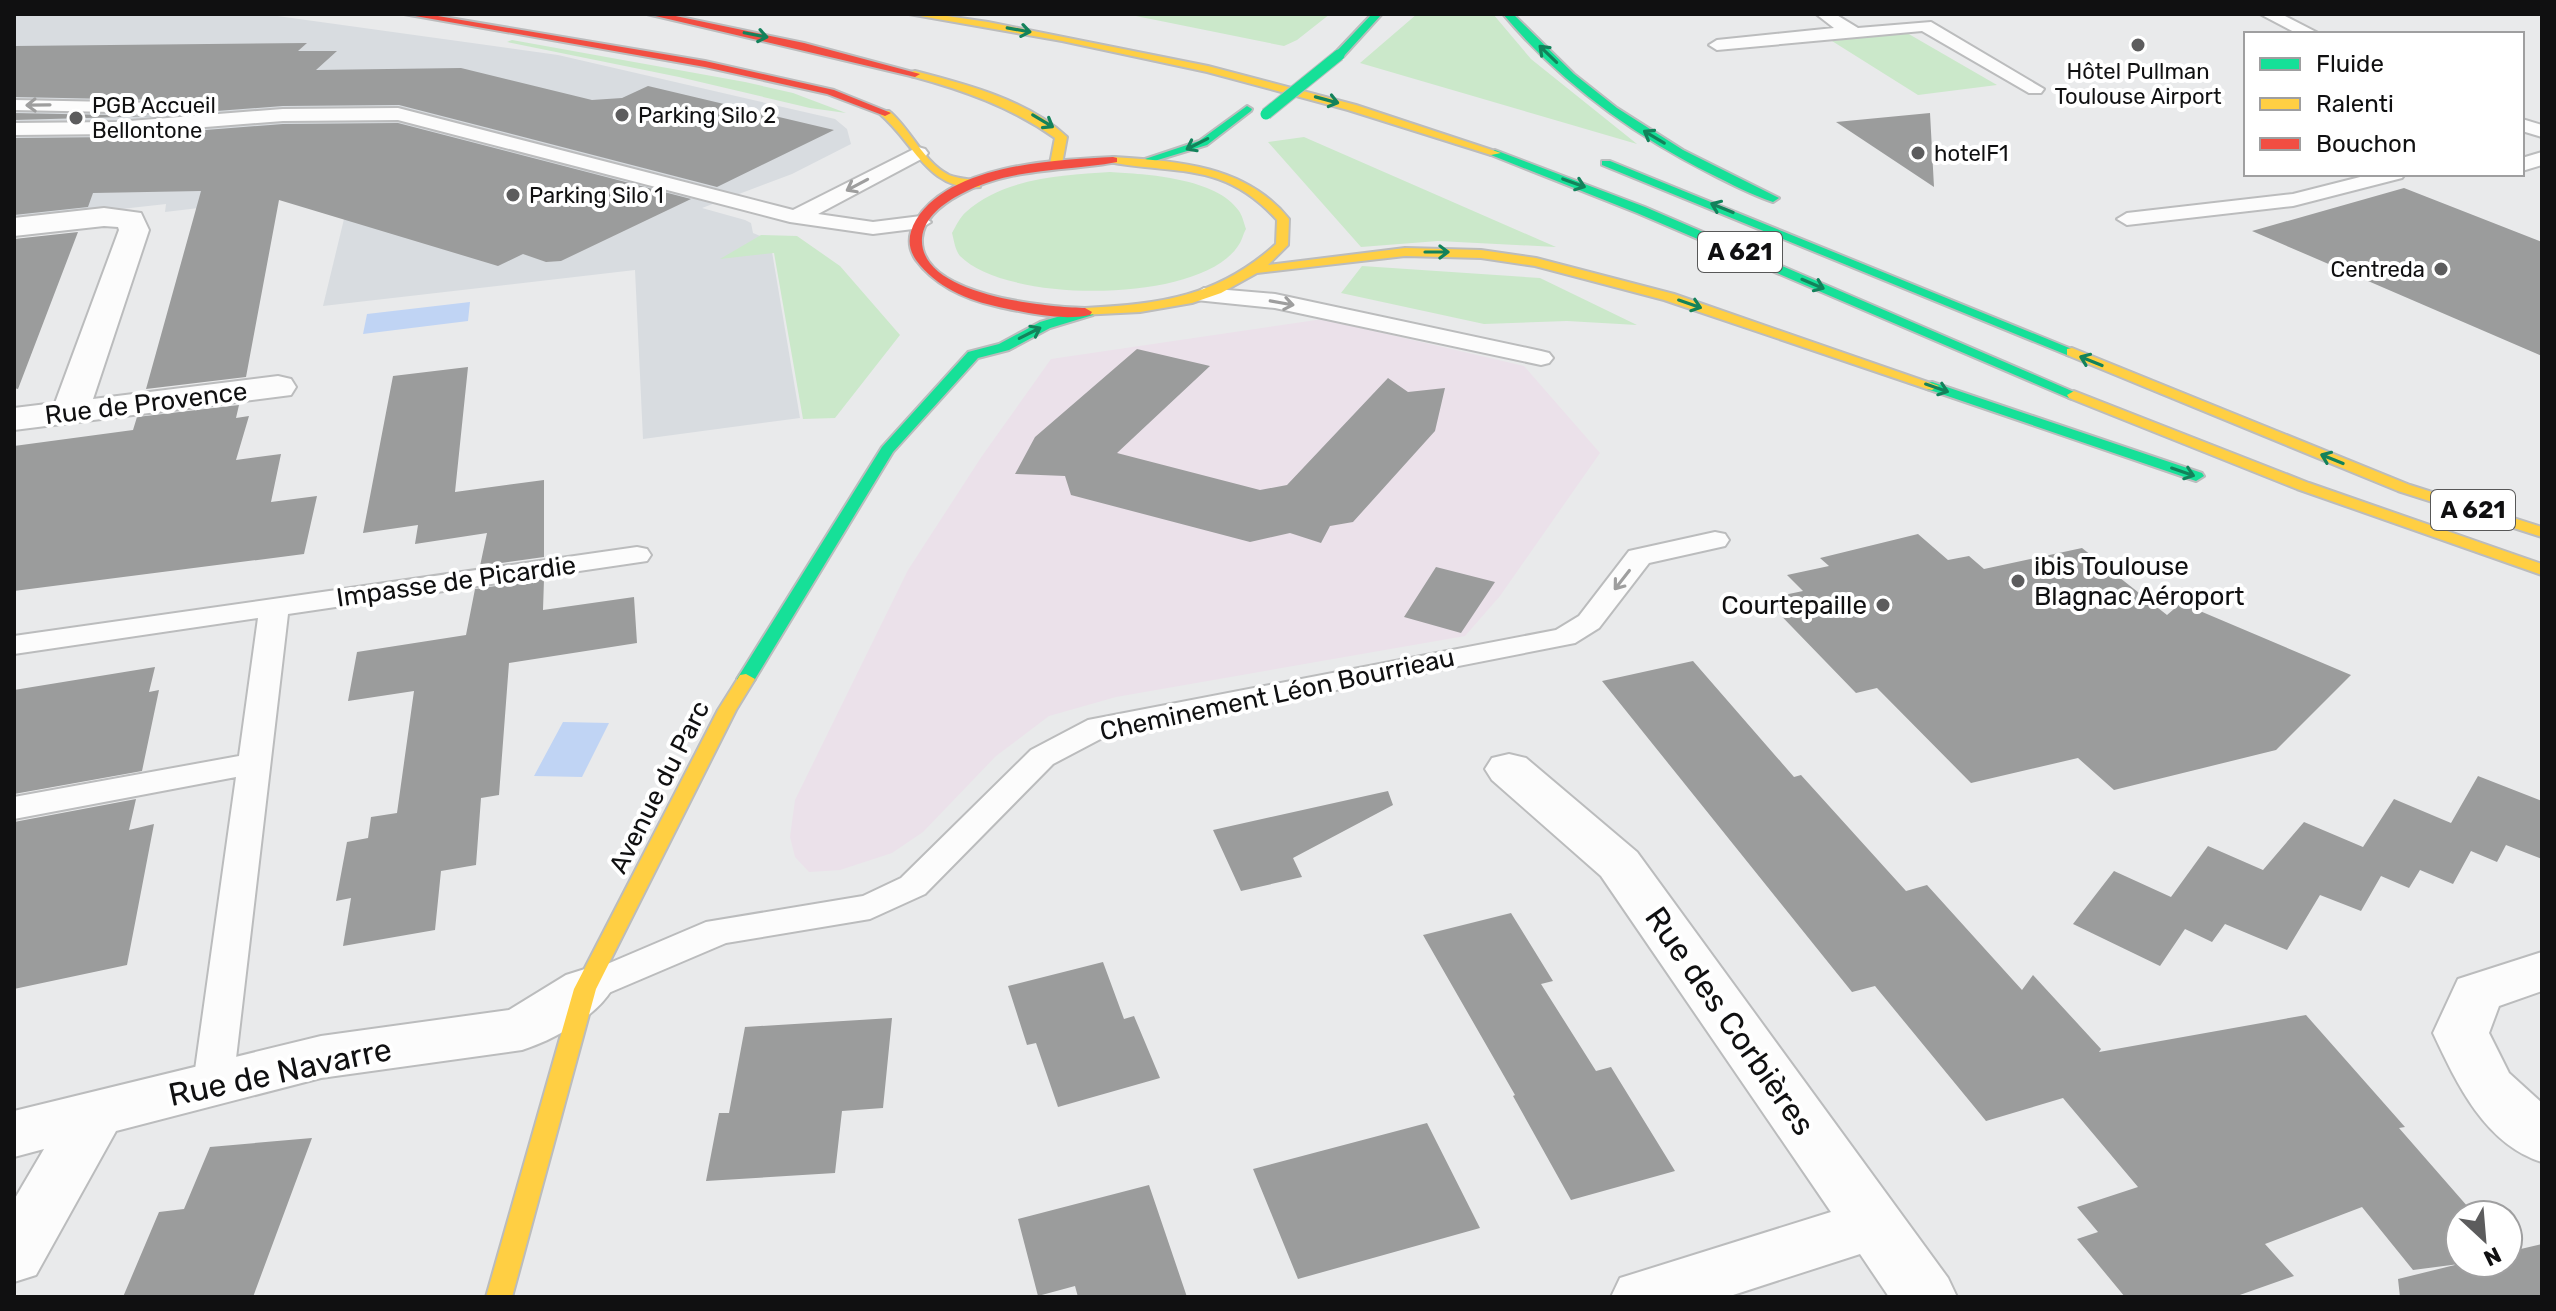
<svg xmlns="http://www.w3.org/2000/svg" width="2556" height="1311" font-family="Rubik,sans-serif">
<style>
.commercial{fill:#ebe1ea}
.built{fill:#d8dce0}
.green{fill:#cbe8ca}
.water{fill:#c0d4f4}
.building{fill:#9b9c9c}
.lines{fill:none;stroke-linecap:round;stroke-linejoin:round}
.lane-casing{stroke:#bbbcbd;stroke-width:4}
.street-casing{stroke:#bbbcbd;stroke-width:4}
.fast-casing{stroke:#bbbcbd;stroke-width:4}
.slow-casing{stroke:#bbbcbd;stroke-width:4}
.jam-casing{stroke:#bbbcbd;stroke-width:4}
.lane{fill:#fcfcfc;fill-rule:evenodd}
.street{fill:#fcfcfc;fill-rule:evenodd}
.fast{fill:#16e098;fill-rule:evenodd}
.slow{fill:#ffcf43;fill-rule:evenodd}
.jam{fill:#f24e42;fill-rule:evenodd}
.fast-bridge-casing{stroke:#bbbcbd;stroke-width:13;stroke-linecap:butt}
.fast-bridge{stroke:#16e098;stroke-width:11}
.oneway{stroke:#13825b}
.oneway2{stroke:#9e9e9e}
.poi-dot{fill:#5c5c5d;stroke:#fff;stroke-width:3}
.labels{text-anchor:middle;stroke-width:8;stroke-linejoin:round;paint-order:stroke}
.far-poi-label{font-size:22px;fill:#101011;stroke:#fff;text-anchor:start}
.shield{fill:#fff;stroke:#585858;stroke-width:2}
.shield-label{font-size:24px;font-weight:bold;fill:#101011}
.street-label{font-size:26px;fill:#101011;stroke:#fff}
.poi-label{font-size:26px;fill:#101011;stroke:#fff;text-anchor:start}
.near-street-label{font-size:32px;fill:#101011;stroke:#fff}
</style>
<rect width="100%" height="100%" fill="#e9eaeb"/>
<path class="commercial" d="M 1323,319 L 1524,366 L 1600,453 L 1500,596 L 1465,636 L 1116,697 L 1049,716 L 996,756 L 923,832 L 892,853 L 840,870 L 809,872 L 795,857 L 790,837 L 795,800 L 908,570 L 982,456 L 1051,359 Z"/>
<path class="built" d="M 14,14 L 263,14 L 558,55 L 835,119 L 847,129 L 851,144 L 792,174 L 702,208 L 745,220 L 751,223 L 753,233 L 770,240 L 800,418 L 643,439 L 635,270 L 323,306 L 351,190 L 165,212 L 166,204 L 14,221 Z"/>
<path class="green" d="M 1126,14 L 1330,14 L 1297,40 L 1284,46 Z
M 1417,14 L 1493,14 L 1531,59 L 1637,144 L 1360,63 Z
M 1907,33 L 1997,85 L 1918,95 L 1832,41 Z
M 512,40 L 745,82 L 793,93 L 846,113 L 810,108 L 679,77 L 507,42 Z
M 1304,137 L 1556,247 L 1438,241 L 1361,247 L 1268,142 Z
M 1110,172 C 1146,174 1217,178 1239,211 C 1242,215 1244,223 1246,229 C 1243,234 1242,241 1238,246 C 1200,304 1007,304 960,256 C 955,250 954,240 952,233 C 956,226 960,217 966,212 C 1003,178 1063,175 1110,172 Z
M 761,235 L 797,236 L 840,266 L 900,335 L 835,418 L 803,419 L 774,253 L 720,259 Z
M 1362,266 L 1540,278 L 1637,325 L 1567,321 L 1484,324 L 1341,293 Z"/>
<path class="water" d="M 470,302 L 468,321 L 363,334 L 367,314 Z
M 563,722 L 609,723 L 582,777 L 534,776 Z"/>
<path class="building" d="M 307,43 L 298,51 L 337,51 L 316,70 L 461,68 L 592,100 L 622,98 L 648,86 L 834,130 L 717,187 L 399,105 L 283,106 L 164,115 L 174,107 L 162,100 L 14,97 L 14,46 Z
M 14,113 L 157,116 L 14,120 Z
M 1930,113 L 1934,187 L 1836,122 Z
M 398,123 L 691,199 L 561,261 L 546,262 L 523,254 L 498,266 L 279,200 L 246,377 L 146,389 L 201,191 L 93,193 L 88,207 L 14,215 L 14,138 L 117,137 L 283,124 Z
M 2404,188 L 2542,242 L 2542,356 L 2252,231 Z
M 78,232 L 18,389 L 14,388 L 14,239 Z
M 1137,349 L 1210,366 L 1117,453 L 1260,490 L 1287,485 L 1388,378 L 1408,392 L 1445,388 L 1435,431 L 1353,522 L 1330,526 L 1321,543 L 1290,533 L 1250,542 L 1071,495 L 1065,476 L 1015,474 L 1035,437 Z
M 468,367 L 455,492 L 544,480 L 544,557 L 480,566 L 487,533 L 415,544 L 418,525 L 363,533 L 393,376 Z
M 239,405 L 236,418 L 249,416 L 236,460 L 281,454 L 271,502 L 317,496 L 304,554 L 14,591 L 14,446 L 133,430 L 137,417 Z
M 1918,534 L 1948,560 L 1969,556 L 1984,569 L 2082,548 L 2167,615 L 2181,603 L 2351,675 L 2276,750 L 2114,790 L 2078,758 L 1971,783 L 1877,688 L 1856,693 L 1765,599 L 1803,591 L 1787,575 L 1829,566 L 1820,558 Z
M 1436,567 L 1495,582 L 1461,633 L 1404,617 Z
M 544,579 L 543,610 L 634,597 L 637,643 L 509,663 L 499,795 L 481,798 L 476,865 L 441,871 L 435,930 L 343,946 L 351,898 L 336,901 L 347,842 L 368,838 L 371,817 L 397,813 L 414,691 L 348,701 L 357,652 L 466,635 L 475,589 Z
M 1693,661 L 1794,777 L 1801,775 L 1906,891 L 1927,885 L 2022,990 L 2033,975 L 2101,1049 L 2099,1052 L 2306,1015 L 2405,1127 L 2399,1128 L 2475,1215 L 2460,1215 L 2460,1263 L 2508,1263 L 2508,1252 L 2542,1244 L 2542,1297 L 2400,1297 L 2398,1279 L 2459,1264 L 2413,1270 L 2362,1207 L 2265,1244 L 2294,1276 L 2234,1297 L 2125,1297 L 2077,1239 L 2098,1232 L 2077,1207 L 2138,1187 L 2063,1098 L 1986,1121 L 1875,986 L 1852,992 L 1602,681 Z
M 155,667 L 149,692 L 159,690 L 142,771 L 14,794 L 14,690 Z
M 2478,776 L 2542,801 L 2542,859 L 2506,845 L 2497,862 L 2471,851 L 2453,884 L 2420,870 L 2409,888 L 2381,876 L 2361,911 L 2320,895 L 2287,950 L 2225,924 L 2212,942 L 2185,929 L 2160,966 L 2073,924 L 2114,871 L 2171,897 L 2208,846 L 2263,870 L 2304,822 L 2363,847 L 2394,799 L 2451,823 Z
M 1388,791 L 1393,805 L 1293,858 L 1302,877 L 1241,891 L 1213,830 Z
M 136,799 L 129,830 L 154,824 L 127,965 L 14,989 L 14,822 Z
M 1511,913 L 1553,981 L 1541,984 L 1596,1071 L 1611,1067 L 1675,1171 L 1571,1200 L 1513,1096 L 1515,1095 L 1423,935 Z
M 1103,962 L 1124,1019 L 1134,1016 L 1160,1078 L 1058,1107 L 1036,1043 L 1027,1045 L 1008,986 Z
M 892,1018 L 883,1108 L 842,1111 L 835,1173 L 706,1181 L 719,1113 L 729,1113 L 745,1027 Z
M 1427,1123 L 1480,1228 L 1298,1279 L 1253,1169 Z
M 312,1138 L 253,1297 L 123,1297 L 159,1212 L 184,1209 L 210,1147 Z
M 1149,1185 L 1187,1297 L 1078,1297 L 1075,1286 L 1038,1296 L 1018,1219 Z"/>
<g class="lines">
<g class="lane-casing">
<path id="lane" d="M 1816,14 L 1835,14 L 1858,28 L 1931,22 L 2044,89 L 2041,93 L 2029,93 L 1922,31 L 1717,50 L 1709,45 L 1717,40 L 1834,28 Z
M 2260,14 L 2281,14 L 2320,34 L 2298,34 Z
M 14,100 L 162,103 L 171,108 L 162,113 L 14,110 Z
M 398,108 L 793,210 L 918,147 L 925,149 L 928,153 L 925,157 L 818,214 L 873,222 L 921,216 L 931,222 L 921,228 L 873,234 L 790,222 L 398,120 L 283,121 L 117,134 L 14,135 L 14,123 L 117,122 L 283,109 Z
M 2522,119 L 2542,125 L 2542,137 L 2522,131 Z
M 2542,152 L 2542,165 L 2522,171 L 2522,158 Z
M 2372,174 L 2405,174 L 2402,178 L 2293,206 L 2127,225 L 2117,219 L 2127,213 L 2293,194 Z
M 1204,288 L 1275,294 L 1541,351 L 1549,353 L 1553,358 L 1549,363 L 1541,365 L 1275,308 L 1196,300 L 1193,295 Z
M 1715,532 L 1725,534 L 1729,540 L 1725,546 L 1649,563 L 1599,628 L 1575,643 L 1108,735 L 1053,764 L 925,894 L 870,919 L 726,943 L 585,1003 L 572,999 L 566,989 L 572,979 L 706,922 L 863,896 L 901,878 L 1031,750 L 1088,720 L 1556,630 L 1579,616 L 1629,551 Z
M 637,547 L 647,549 L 651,555 L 647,561 L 288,614 L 233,1084 L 227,1095 L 213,1099 L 199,1095 L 193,1084 L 236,777 L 14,819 L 14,797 L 239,756 L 258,618 L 14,654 L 14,636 Z"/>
</g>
<g class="street-casing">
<path id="street" d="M 104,208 L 141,213 L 149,230 L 93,399 L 278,376 L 291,379 L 296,387 L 291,395 L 14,430 L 14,408 L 55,403 L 119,230 L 118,227 L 104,226 L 14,236 L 14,218 Z
M 1509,754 L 1526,758 L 1637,852 L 1948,1278 L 1957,1297 L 1889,1297 L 1860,1254 L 1727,1297 L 1611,1297 L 1620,1278 L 1831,1212 L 1601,876 L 1492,780 L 1485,769 L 1492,758 Z
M 2542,952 L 2542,991 L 2499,1006 L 2489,1033 L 2509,1073 L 2542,1103 L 2542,1162 C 2485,1144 2457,1084 2433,1033 L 2458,979 Z
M 585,969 L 604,975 L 612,989 C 596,1017 553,1040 522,1050 L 321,1078 L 116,1131 L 36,1275 L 14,1282 L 14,1200 L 44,1149 L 14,1157 L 14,1111 L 321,1036 L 509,1010 L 566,975 Z"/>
</g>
<g class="fast-casing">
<path id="fast" d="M 1372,14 L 1382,14 L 1343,57 L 1335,57 L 1335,53 Z
M 1503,14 L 1513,14 L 1574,74 L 1617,108 L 1683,150 L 1779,198 L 1773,202 C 1752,195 1731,184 1711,174 C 1632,134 1560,82 1503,14 Z
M 1247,106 L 1252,109 L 1251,111 L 1207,145 L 1151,162 L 1145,159 L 1199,141 Z
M 1495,150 L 1645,207 L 2081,395 L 2074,399 L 2069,398 L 1637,213 L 1491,155 L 1489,153 Z
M 1602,161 L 1610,161 L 2079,352 L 2072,356 L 2067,355 L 1602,165 Z
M 1088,308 L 1095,312 L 1093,315 L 1050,328 L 1009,350 L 978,358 L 893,452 L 755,679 L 752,683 L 740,683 L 737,679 L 882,447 L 968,352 L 999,344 L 1040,322 Z
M 1932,382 L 2202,473 L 2204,476 L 2196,481 L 2190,479 L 1927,389 L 1927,383 Z"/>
</g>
<g class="slow-casing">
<path id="slow" d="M 909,14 L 933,14 L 988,22 L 1208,66 L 1356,105 L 1501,153 L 1491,155 L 1348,110 L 1207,72 L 1062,41 Z
M 915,71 C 965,84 1028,100 1067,137 L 1062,164 L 1056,168 L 1050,164 L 1055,138 C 1011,107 963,90 911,76 L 911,72 Z
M 881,111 L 889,111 C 911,129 923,162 949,175 C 959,179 970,179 980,181 L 980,187 C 929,192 914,143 881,115 Z
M 1113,157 C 1177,161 1246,165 1289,219 L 1288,245 L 1268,265 L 1405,248 L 1481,250 L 1536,258 L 1674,294 L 1939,386 L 1932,390 L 1927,389 L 1664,300 L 1535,266 L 1481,258 L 1405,256 L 1257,273 L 1221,293 L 1192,303 L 1140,312 L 1080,315 L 1078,312 L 1085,308 C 1160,304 1218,297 1276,244 L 1277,220 C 1224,161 1177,175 1109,162 L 1107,160 Z
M 2072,348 L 2410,485 L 2542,527 L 2542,537 L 2398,491 L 2067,355 L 2067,349 Z
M 2074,391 L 2309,483 L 2542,564 L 2542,575 L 2297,489 L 2069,398 L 2067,395 Z
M 746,674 L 755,679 L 736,710 L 596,989 L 512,1297 L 486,1297 L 574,989 L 718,710 L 740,675 Z"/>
</g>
<g class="jam-casing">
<path id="jam" d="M 404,14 L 426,14 L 705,61 L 834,90 L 891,113 L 885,116 L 827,94 L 705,67 Z
M 647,14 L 666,14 L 804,43 L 920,74 L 915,77 Z
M 1113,157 L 1117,158 L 1117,162 C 1064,172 1011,167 961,194 C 944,203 924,217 922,238 C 918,296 1047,307 1085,308 L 1092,312 L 1090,315 C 1061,321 1027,313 999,307 C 967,300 936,287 916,260 C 907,247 908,234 916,220 C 951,164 1054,160 1113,157 Z"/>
</g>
<use href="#lane" class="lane"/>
<use href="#street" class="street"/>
<use href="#fast" class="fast"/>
<use href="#slow" class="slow"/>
<use href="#jam" class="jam"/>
<g class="fast-bridge-casing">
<path id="fast-bridge" d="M 1266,114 L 1339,55"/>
</g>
<use href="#fast-bridge" class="fast-bridge"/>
</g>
<defs><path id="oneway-shaft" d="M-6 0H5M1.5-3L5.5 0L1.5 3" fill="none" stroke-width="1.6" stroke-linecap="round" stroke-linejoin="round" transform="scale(2)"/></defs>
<g class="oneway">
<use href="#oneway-shaft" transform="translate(1019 30) rotate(10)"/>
<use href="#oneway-shaft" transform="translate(756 35) rotate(11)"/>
<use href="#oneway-shaft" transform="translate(1548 54) rotate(-136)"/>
<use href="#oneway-shaft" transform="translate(1327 100) rotate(15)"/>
<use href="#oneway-shaft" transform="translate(1043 121) rotate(31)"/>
<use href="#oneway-shaft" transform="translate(1654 137) rotate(-149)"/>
<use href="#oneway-shaft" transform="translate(1197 144) rotate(153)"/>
<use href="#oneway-shaft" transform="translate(1574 183) rotate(20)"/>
<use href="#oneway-shaft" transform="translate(1722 208) rotate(-158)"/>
<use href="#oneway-shaft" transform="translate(1437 252)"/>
<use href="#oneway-shaft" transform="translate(1813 284) rotate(23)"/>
<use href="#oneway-shaft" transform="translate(1690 304) rotate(19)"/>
<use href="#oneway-shaft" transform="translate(1030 333) rotate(-27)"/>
<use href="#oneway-shaft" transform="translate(2091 361) rotate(-158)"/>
<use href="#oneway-shaft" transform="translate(1937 388) rotate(19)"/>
<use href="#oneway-shaft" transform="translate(2332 459) rotate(-158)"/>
<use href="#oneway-shaft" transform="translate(2183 472) rotate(19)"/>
</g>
<g class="oneway2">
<use href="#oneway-shaft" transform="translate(38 105) rotate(179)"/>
<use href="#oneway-shaft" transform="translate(857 185) rotate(152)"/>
<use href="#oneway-shaft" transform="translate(1282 303) rotate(10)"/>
<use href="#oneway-shaft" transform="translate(1622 580) rotate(128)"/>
</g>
<g class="poi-dot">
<circle cx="2138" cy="45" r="8"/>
<circle cx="622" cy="115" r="8"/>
<circle cx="76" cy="118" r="8"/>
<circle cx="1918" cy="153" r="8"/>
<circle cx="513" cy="195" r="8"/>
<circle cx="2441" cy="269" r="8"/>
<circle cx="2018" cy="581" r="8"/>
<circle cx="1883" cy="605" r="8"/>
</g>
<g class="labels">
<g class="far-poi-label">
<text x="2138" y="79" text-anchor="middle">Hôtel Pullman<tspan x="2138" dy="25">Toulouse Airport</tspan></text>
<text x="92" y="113">PGB Accueil<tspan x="92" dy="25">Bellontone</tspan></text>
<text x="638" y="123">Parking Silo 2</text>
<text x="1934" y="161">hotelF1</text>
<text x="529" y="203">Parking Silo 1</text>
<text x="2425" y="277" text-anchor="end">Centreda</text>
</g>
<g class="shield">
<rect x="1698" y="232" width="84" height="40" rx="6"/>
<rect x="2431" y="490" width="84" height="40" rx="6"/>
</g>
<g class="shield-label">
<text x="1740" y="260">A 621</text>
<text x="2473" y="518">A 621</text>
</g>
<g class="street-label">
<text transform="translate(146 403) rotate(-7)" y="9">Rue de Provence</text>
<text transform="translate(456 581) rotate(-8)" y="9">Impasse de Picardie</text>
<text transform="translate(1277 694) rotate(-12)" y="9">Cheminement Léon Bourrieau</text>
<text transform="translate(659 787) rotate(-63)" y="9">Avenue du Parc</text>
</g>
<g class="poi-label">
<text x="2034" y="575">ibis Toulouse<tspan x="2034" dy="30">Blagnac Aéroport</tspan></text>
<text x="1867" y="614" text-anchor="end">Courtepaille</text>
</g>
<g class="near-street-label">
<text transform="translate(1730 1021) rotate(55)" y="11">Rue des Corbières</text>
<text transform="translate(280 1072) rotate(-12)" y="11">Rue de Navarre</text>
</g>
</g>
<rect width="2556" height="1311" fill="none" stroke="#101011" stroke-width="32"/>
<rect x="2244" y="32" width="280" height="144" fill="#ffffff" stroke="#9f9fa0" stroke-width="2"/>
<rect x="2260" y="58" width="40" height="12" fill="#16e098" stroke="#9f9fa0" stroke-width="2"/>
<text x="2316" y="72" font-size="24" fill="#101011">Fluide</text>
<rect x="2260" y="98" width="40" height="12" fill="#ffcf43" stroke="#9f9fa0" stroke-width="2"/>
<text x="2316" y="112" font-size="24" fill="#101011">Ralenti</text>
<rect x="2260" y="138" width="40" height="12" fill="#f24e42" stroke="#9f9fa0" stroke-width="2"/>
<text x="2316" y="152" font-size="24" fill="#101011">Bouchon</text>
<g transform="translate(2484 1239) rotate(154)"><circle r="38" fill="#ffffff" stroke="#9f9fa0" stroke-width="2"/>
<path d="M0-6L14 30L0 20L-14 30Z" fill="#5c5c5d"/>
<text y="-12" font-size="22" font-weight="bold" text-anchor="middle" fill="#101011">N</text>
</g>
</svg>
